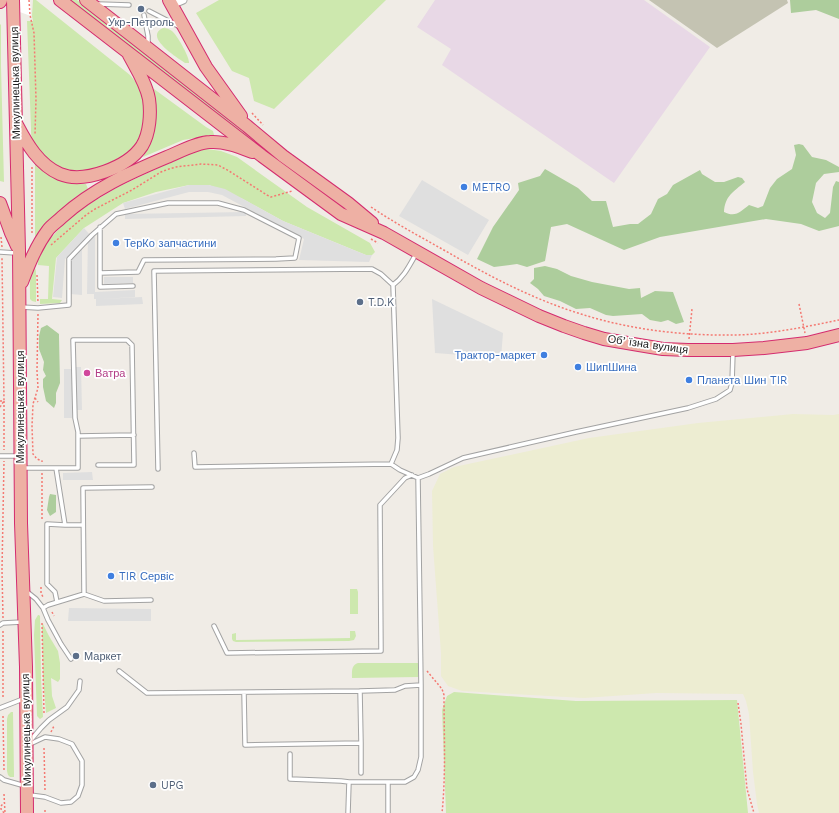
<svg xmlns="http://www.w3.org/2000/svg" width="839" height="813" font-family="'Work Sans',sans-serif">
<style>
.industrial{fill:#e8d8e6}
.construction{fill:#c4c3b2}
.farmland{fill:#ededd2}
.grass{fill:#cde8ae}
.forest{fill:#adcd9c}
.parking{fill:#dfdfdf}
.pier{fill:#fff}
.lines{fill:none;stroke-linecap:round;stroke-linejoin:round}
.service-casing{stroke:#a3a3a3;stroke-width:5.5}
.minor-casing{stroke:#a3a3a3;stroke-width:9}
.trunk-casing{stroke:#d42c6f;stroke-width:14}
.path{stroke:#f47972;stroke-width:1.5;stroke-dasharray:2 2;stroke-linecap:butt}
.service{stroke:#fff;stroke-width:3.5}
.minor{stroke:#fff;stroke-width:7}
.trunk{stroke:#eeb0a4;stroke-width:12}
.service-dot{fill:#5c6f8a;stroke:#fff;stroke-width:1.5}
.shop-dot{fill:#3f7fe0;stroke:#fff;stroke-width:1.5}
.hotel-dot{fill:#d1479c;stroke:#fff;stroke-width:1.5}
.labels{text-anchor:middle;stroke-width:3.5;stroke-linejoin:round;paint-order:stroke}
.service-label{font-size:11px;fill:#4e5e75;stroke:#fff;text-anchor:start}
.street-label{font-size:11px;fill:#1f1f1f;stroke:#fff}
.shop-label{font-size:11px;fill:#366cbe;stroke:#fff;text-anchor:start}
.hotel-label{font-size:11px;fill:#b23c85;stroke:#fff;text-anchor:start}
</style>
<rect width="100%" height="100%" fill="#f0ece6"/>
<path class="industrial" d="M 435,0 L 644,0 L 710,47 L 614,183 L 442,65 L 451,49 L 417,27 Z"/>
<path class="construction" d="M 649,0 L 787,0 L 788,3 L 717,48 Z"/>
<path class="farmland" d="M 793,414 L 833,415 L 839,414 L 839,813 L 759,813 L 757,804 L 753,772 L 749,714 L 746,701 L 743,694 L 656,693 L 584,698 L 462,691 L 448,686 L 441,676 L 441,653 L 433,546 L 432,491 L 440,474 L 454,467 L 589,438 L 698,423 Z"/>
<path class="grass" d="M 33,0 L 36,0 L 130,75 C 143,90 143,95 144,114 C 144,122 145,131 141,138 C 129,160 87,178 63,170 C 58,168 52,164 48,160 C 42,156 35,148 33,141 C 31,138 31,133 31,129 L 27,21 L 33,21 L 32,16 Z
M 66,0 L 77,0 L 204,98 L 262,146 L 261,147 L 257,145 Z
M 219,0 L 386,0 L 274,109 L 254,101 L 249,78 L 232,71 L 196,13 Z
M 0,24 L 1,25 L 1,66 L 4,182 L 0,181 Z
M 163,28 C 167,28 169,29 172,31 C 177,35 189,56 189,62 L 189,63 L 185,63 C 178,58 143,37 163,28 Z
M 154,89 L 206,127 L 213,131 L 214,135 L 183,140 L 143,157 C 155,135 158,115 153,90 Z
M 207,149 L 221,151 L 237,157 L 307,207 L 370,243 L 375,252 L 372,255 L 366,255 L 283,221 L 243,199 L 209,185 L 189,185 L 156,192 L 123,203 L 84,228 L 56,258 L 52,299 L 62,300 L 60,303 L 40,304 L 40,299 L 48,299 L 49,266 L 38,265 L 37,257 L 50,239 L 69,218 L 89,204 L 120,186 L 167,164 L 192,152 Z
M 35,163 L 68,182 L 77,184 L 86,184 L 88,189 C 64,203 52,219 35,240 Z
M 34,265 L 36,271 L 36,302 L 32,301 L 30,299 C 30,287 29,276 34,265 Z
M 350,589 L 357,589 L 358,592 L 358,614 L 350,614 Z
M 38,615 L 39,615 L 40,616 L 41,678 L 43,717 L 40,719 L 37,716 L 34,635 L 35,620 Z
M 42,624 L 43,624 L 49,636 L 58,651 L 60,663 L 60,679 L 58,682 L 51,678 L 52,696 L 56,708 L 46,713 L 43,678 Z
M 350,631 L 355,631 L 356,636 L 354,640 L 349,641 L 236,642 L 233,641 L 232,639 L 232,634 L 236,633 L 236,640 L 350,638 Z
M 358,663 L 418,663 L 418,677 L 352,678 C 352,672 351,665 358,663 Z
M 454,692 L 576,701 L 737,700 L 748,813 L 446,813 L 442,710 L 447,696 Z
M 11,712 L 13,712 L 14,774 L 14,777 L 10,777 L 8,775 L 7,771 L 7,719 L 8,715 Z"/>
<path class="forest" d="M 790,0 L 839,0 L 839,19 L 816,10 L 791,13 Z
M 799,144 L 803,145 L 812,157 L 826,160 L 839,167 L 839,172 L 824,174 L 816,183 L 812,202 L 817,213 L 825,218 L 830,213 L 833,187 L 836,181 L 839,182 L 839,226 L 819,231 L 801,224 L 766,219 L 660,237 L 624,250 L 567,224 L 551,227 L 545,261 L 527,267 L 517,264 L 494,267 L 477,259 L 493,227 L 519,190 L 518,183 L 540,176 L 545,169 L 578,188 L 592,201 L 606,201 L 613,227 L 630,224 L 638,224 L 651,214 L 658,199 L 667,194 L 673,185 L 700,170 L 702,174 L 715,182 L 724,182 L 738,177 L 742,178 L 745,182 C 733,192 725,196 724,212 C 736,218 741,211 749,205 L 758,208 L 763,206 L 770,188 L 777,179 L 792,169 L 796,155 L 794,145 Z
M 545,266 L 557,269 L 571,276 L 592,282 L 629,289 L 640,288 L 641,298 L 655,291 L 673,292 L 684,322 L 676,324 L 668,320 L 661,322 L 650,320 L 642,314 L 613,316 L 606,315 L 590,308 L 576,309 L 560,301 L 544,296 L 538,289 L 530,283 L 534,279 L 534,268 Z
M 47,325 L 59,334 L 59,337 L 60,383 L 56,393 L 56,403 L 54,408 L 46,401 L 43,387 L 43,379 L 46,376 L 43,370 L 44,362 L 39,349 L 39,336 L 41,328 Z
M 50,494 L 56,495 L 56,512 L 50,516 L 47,510 L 49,497 Z"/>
<path class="parking" d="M 422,180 L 489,220 L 468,255 L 399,216 Z
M 189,185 L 209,185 L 225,189 L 283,221 L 356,251 L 366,255 L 372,255 L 369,262 L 299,260 L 304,239 L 222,195 L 208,192 L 189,192 L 125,209 L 123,203 Z
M 246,212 L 246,216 L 125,219 L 125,214 Z
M 84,228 L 90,235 L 95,235 L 95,292 L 135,290 L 135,297 L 101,299 L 142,297 L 143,304 L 96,306 L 96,299 L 94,299 L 94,294 L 87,294 L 88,236 L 78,246 L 82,247 L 82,295 L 70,294 L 70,255 L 65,259 L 62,298 L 53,297 L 57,257 Z
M 104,277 L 133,277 L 133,283 L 104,284 Z
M 432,299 L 503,333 L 501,358 L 435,353 Z
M 75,367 L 81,367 L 82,410 L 75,410 Z
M 64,369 L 72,369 L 72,418 L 64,418 Z
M 92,472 L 93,480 L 63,480 L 63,473 Z
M 69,608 L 151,609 L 151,621 L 68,621 Z"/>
<path class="pier" d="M 0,0 L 30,0 L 31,16 L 0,5 Z"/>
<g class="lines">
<g class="service-casing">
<path id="service" d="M 98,4 L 129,5
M 149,11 L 180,27
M 144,15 L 148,36 L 148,46
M 100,227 L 100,287 L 133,286
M 0,252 L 16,253
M 21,307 L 38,308 L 69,305 L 69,259 L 92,235 L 116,214 L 168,203 L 218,203 L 244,210 L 299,238 L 295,258 L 276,259 L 144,260 L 138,272 L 100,273
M 78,436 L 134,435
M 194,453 L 195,467 L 391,464 L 400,470 L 418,478 L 429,474 L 463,458 L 576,432 L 688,408 L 716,399 L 730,390 L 732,383 L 733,352
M 0,456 L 19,456
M 391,464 L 397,450 L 398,438 L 393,285 C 404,277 409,266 416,254
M 23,468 L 78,468 L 78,432 L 75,418 L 73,340 L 127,340 L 132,345 L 134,465 L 98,465
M 56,468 L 65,525 L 83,525
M 158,469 L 154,271 L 372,269 L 381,274 L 393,285
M 26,591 L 36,599 L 43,608 L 48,620 L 61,644 L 71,659
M 84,594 L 83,488 L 152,487
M 57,602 L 55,592 L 47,584 L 47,524 L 65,525
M 43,608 L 48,605 L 84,594 L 104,601 L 151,600
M 0,625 L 3,623 L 22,622
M 214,626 L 227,653 L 381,651 L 380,505 L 405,478 L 412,475
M 119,671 L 147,693 L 360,691 L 395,690 L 405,686 L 421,685
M 360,691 L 361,743
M 244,693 L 245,745 L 361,743 L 361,773
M 0,708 L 23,699
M 30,741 L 41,728 L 49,720 L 67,707 L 79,690 L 80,681
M 28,745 L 45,737 L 59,739 L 72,744 L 82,761 L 82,785 L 78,796 L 71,802 L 61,803 L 45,797 L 30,795
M 290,754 L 290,779 L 341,781 L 349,782
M 0,777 L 4,780 L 25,786
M 348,813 L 349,782 L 405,782 L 414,777 L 418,770 L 421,757 L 421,685 L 418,478
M 388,813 L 388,783"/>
</g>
<g class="minor-casing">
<path id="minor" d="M 171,5 L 183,0"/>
</g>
<g class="trunk-casing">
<path id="trunk" d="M 13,0 L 19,250 L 21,523 L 26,667 L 27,813
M 60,0 L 262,156 L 341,214 L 384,233 L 481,288 L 539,316 L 564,326 L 584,333 L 604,339 L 639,345 L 663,349 L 688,350 L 733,350 L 764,348 L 807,343 L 839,335
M 86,0 L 131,35 L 247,126 L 283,156 L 348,203 L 372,223
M 169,0 L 206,67 L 241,116
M 0,2 L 1,0
M 17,125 C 27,144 39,165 60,174 C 84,184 128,167 142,146 C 150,133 151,113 149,99 C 146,83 136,68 129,55
M 0,203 L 11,233 L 17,246
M 22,282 C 29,264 36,246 48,230 C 52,225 57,222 62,217 C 93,189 129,173 167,157 C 179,152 198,142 210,142 C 224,141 239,147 252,152"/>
</g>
<path class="path" d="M 29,0 L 30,15 L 34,33 L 36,99 L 35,135
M 252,113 L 263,125
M 32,167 L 32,233
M 371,207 C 396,224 423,238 449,253 C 491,277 535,300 581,314 C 631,330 685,336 737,335 C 771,334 805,327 839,320
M 1,237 L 2,247
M 371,239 L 378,243
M 51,245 L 86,215 L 95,209 L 132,190 L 161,172 L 169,169 L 176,167 L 201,164 L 218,165 L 229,171 L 267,195 L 271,197 L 292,191
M 37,275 L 38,303
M 799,304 L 805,333
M 38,314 L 37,371 L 38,388 L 33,404 L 32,426 L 33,454 L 37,459 L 42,461 L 42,462
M 689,339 L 692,309
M 35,398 L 38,402
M 0,401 L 4,401 L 4,450
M 0,407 L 4,401 L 2,258
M 42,473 L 42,520
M 41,587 L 41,593 L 43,597
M 52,612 L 54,616
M 3,618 L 2,570 L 4,461
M 42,623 L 44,713
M 3,631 L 3,699
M 427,671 L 442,689 L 444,695 C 444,734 446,774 442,813
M 738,703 L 741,724 L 747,789 L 754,813
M 3,716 L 4,770
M 51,732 L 54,726
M 44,748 L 45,790
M 4,794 L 5,813
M 45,810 L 45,813
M 4,813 L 1,809 L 1,806 L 4,803"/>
<use href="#service" class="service"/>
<use href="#minor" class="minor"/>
<use href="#trunk" class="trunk"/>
</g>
<g class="service-dot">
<circle cx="141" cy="9" r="4"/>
<circle cx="360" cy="302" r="4"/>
<circle cx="76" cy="656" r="4"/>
<circle cx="153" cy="785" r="4"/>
</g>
<g class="shop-dot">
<circle cx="464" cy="187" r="4"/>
<circle cx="116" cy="243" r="4"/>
<circle cx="544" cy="355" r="4"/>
<circle cx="578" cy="367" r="4"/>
<circle cx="689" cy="380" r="4"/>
<circle cx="111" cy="576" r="4"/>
</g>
<circle class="hotel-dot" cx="87" cy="373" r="4"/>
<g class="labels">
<g class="service-label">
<text x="141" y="26" text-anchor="middle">Укр-Петроль</text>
<text x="368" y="306">T.D.K</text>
<text x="84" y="660">Маркет</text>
<text x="161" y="789">UPG</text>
</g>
<g class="street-label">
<text transform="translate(15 83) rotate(-91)" y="4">Микулинецька вулиця</text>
<text transform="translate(648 344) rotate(8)" y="4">Обʼїзна вулиця</text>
<text transform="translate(20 407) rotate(-90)" y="4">Микулинецька вулиця</text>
<text transform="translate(26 730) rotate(-91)" y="4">Микулинецька вулиця</text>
</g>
<g class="shop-label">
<text x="472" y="191">METRO</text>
<text x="124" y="247">ТерКо запчастини</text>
<text x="536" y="359" text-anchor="end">Трактор-маркет</text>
<text x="586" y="371">ШипШина</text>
<text x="697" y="384">Планета Шин TIR</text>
<text x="119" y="580">TIR Сервіс</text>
</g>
<g class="hotel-label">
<text x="95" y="377">Ватра</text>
</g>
</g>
</svg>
